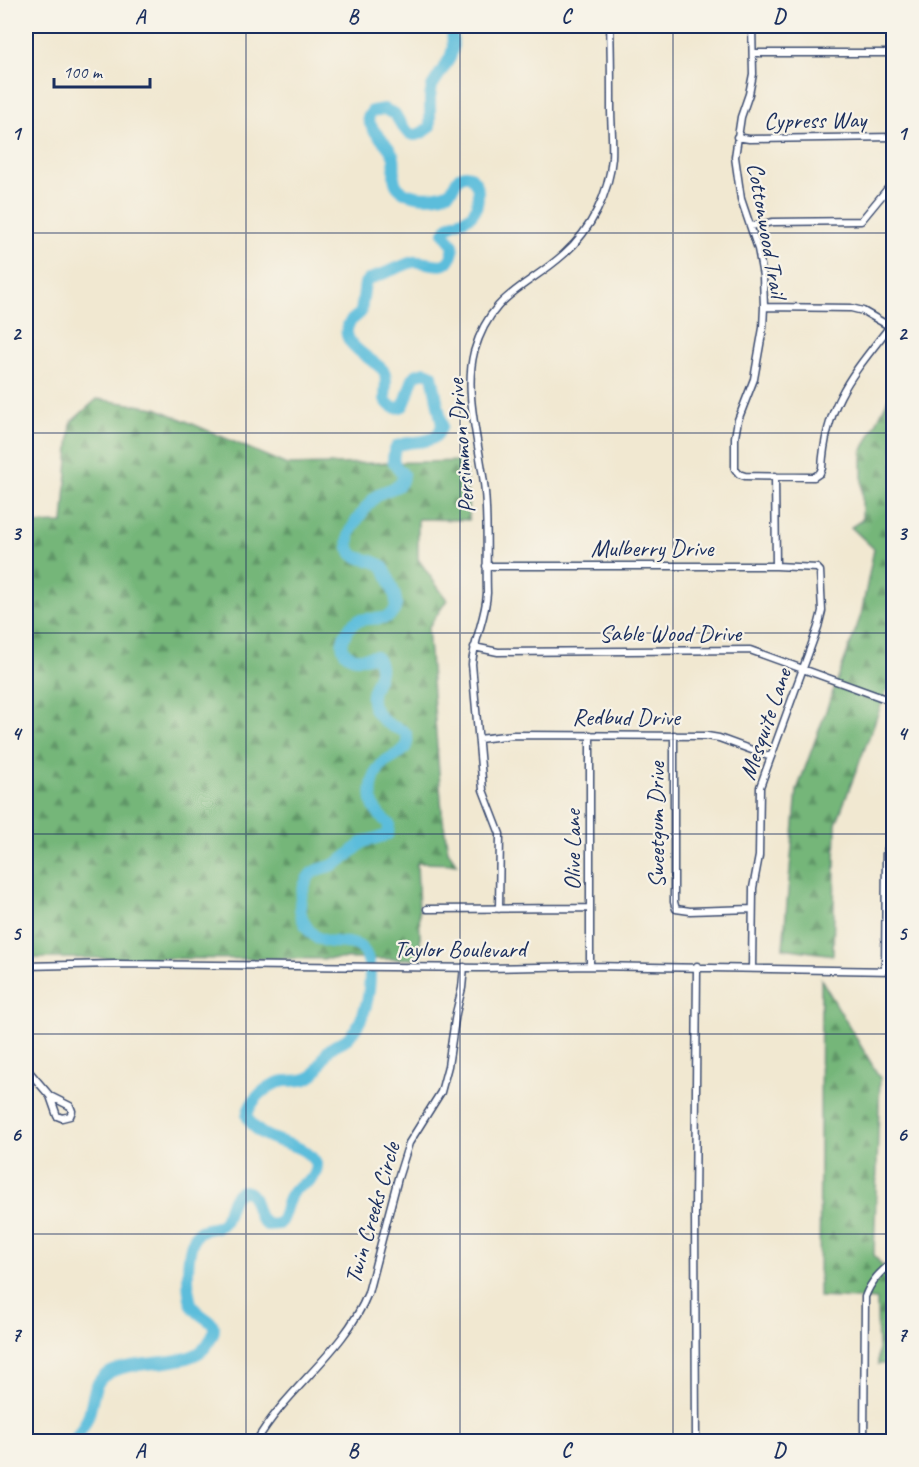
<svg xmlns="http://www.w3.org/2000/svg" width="919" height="1467" font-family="Caveat,sans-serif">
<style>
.forest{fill:url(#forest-firs);stroke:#48726c;stroke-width:1.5}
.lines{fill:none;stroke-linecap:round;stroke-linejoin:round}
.river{stroke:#5cbddb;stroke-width:12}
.minor-casing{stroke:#3b4b6f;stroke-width:9}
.minor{stroke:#fff;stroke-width:6}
.grid{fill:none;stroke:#1b2f5e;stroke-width:1.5;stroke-opacity:0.55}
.labels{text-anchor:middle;stroke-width:4.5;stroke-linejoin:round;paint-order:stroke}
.street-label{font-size:24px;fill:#1b2f5e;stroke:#f7f3e8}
.neatline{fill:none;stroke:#1b2f5e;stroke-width:2}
.grid-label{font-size:20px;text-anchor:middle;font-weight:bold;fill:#1b2f5e}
</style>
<defs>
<pattern id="forest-firs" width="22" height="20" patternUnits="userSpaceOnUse" patternTransform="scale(1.5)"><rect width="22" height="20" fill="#74b679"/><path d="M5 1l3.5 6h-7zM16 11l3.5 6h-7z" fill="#5e9466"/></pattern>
</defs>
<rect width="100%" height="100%" fill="#f7f3e8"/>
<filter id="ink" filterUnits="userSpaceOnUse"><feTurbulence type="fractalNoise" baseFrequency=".0167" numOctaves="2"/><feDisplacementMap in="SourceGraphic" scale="12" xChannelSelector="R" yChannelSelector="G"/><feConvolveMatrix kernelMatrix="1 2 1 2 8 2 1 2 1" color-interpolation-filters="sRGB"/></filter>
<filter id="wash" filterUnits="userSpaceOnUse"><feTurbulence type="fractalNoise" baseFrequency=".008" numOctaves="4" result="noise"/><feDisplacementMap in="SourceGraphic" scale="24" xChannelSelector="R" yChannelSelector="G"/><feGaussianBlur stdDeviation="1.35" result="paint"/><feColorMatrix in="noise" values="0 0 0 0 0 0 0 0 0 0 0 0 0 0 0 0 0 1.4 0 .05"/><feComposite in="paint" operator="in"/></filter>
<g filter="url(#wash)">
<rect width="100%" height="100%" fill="#f1e8d1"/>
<path class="forest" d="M 893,389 L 893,674 L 836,824 L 833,955 L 783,948 L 797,790 L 861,615 L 874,549 L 851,527 L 862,520 L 862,452 Z
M 97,399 L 156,408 L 287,465 L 465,461 L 469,520 L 418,519 L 418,559 L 447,600 L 428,628 L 442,812 L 448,851 L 457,864 L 417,863 L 421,959 L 26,958 L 26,524 L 63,523 L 71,422 Z
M 821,979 L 880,1078 L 874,1255 L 893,1280 L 893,1364 L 878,1364 L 877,1300 L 819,1297 Z"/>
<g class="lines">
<path class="river" d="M 369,964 C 364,937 346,945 326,941 C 308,937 297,916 301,898 C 303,890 305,879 312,873 C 317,869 327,868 333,865 C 345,860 352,851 362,843 C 370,838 380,839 388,834 L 389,824 C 383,819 377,814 374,807 C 368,793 373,773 383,763 C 390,756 406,754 407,742 C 409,729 398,730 390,725 C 384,722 377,714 374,708 C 364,687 391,675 375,656 C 367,657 359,660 352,657 C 335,651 344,632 354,623 C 366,613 392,627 396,605 C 397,599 394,593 392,587 C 389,581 387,571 382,566 C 370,555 345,565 349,537 C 350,527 370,501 378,495 C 388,487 403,491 403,474 C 393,465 390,458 397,446 C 414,438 436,448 442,425 L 432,375 L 425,372 L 415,375 C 409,385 409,396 403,406 C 394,410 390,407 385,399 C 385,391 388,376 383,370 C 374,359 335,343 350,322 C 352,319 358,316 361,312 L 365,283 L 370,279 L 412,262 C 425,259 446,274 452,255 C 453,252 454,248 453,245 C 451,241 446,237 444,233 C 453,213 478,230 478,193 C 478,186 476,182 470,176 L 465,175 L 459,177 C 455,181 454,189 449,192 C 436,200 400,199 395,182 C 392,174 397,164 393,155 C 386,139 371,134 368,117 L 372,111 L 384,109 L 395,114 C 404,130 412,145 430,126 L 430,97 L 432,86 L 450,58 L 453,48 L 452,26
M 73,1442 C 80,1433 85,1424 89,1414 C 93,1401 93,1384 104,1376 C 128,1357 191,1370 207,1345 C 225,1319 204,1323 193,1307 C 188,1299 188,1284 188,1275 C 188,1263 189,1246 196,1235 C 202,1226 217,1231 224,1222 C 229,1214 232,1186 247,1192 C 258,1196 253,1215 267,1225 L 279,1224 C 286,1216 285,1203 292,1193 C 302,1180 314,1186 317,1166 C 304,1136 262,1149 247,1116 C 250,1100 268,1083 285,1081 C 294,1080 305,1082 312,1076 C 320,1070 322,1056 330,1049 C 335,1044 344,1042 349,1037 C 365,1020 370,994 370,972"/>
</g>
</g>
<g filter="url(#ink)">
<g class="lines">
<g class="minor-casing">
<path id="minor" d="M 752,26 L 753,74 L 749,94 L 741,117 L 735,157 L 741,199 L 758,249 L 763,276 L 764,307 L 763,328 L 754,379 L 738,420 L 735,437 L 735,469 L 739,474 L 745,476 L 814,477 L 820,473 L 822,468 C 826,400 855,372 894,321
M 753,53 L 894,53
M 737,137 L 749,139 L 894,137
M 751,226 L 773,222 L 861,221 L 889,187 L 894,177
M 764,307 L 851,308 L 863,311 L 889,326
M 775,476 L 776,566
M 486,566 L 776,566 L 817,568 L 820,571 L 822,611 L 818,627 L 760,787 L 759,856 L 753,888 L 752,968
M 474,647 L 498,652 L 750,650 L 894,702
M 590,735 L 590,966
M 674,735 L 674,902 L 676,909 L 690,911 L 752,909
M 479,739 L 513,735 L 707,736 L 719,738 L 771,757
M 427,909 L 590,908
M 499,909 L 500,834 L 483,790 L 472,664 C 474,639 486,617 487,593 C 486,559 488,526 485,492 C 481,449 463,395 474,352 C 491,293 525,289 564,254 C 591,230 609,194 612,158 C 613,141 611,124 611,108 C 611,80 611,53 610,26
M 26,966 L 116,964 L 485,968 L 590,966 L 894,971
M 885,971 L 886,854 L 894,825
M 26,1068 L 50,1096
M 50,1096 L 70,1106 L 72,1111 L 70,1116 L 62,1118 L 57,1116 Z
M 256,1442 C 287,1388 345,1351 368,1293 L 398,1178 L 409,1143 L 441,1092 L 448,1066 L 456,1013 L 462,988 L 464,967
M 696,1442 L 695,1212 L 697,966
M 864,1442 L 865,1297 C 871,1281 880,1272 894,1261"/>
</g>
<use href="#minor" class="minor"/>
</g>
</g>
<path class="grid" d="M 246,26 L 246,1442M 460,26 L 460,1442M 673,26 L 673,1442M 26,233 L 894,233M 26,433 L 894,433M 26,633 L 894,633M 26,834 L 894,834M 26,1034 L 894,1034M 26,1234 L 894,1234"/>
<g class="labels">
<g class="street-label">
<text transform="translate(815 120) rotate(-1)" y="8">Cypress Way</text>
<text transform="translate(767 230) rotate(80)" y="8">Cottonwood Trail</text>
<text transform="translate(461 446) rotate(-95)" y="8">Persimmon Drive</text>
<text x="652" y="556">Mulberry Drive</text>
<text x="670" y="641">Sable Wood Drive</text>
<text x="626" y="725">Redbud Drive</text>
<text transform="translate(765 724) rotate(-71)" y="8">Mesquite Lane</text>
<text transform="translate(656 825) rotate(-90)" y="8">Sweetgum Drive</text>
<text transform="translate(572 850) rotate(-90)" y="8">Olive Lane</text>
<text x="460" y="957">Taylor Boulevard</text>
<text transform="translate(372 1213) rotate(-74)" y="8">Twin Creeks Circle</text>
</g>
</g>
<rect width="919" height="1467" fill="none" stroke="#f7f3e8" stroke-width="66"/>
<path d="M54 78v9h96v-9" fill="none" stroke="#1b2f5e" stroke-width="3"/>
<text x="63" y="78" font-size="18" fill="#1b2f5e" stroke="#f7f3e8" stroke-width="4.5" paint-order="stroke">100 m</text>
<rect x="33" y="33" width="853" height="1401" class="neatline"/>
<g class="grid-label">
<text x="140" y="23">A</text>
<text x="353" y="23">B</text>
<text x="566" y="23">C</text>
<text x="779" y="23">D</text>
<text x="16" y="140">1</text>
<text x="902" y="140">1</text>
<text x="16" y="340">2</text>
<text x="902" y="340">2</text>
<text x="16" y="540">3</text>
<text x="902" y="540">3</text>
<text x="16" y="740">4</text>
<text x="902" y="740">4</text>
<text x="16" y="940">5</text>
<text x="902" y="940">5</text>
<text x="16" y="1141">6</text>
<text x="902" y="1141">6</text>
<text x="16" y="1341">7</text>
<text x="902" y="1341">7</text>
<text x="140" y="1457">A</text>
<text x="353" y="1457">B</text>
<text x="566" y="1457">C</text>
<text x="779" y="1457">D</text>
</g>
</svg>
